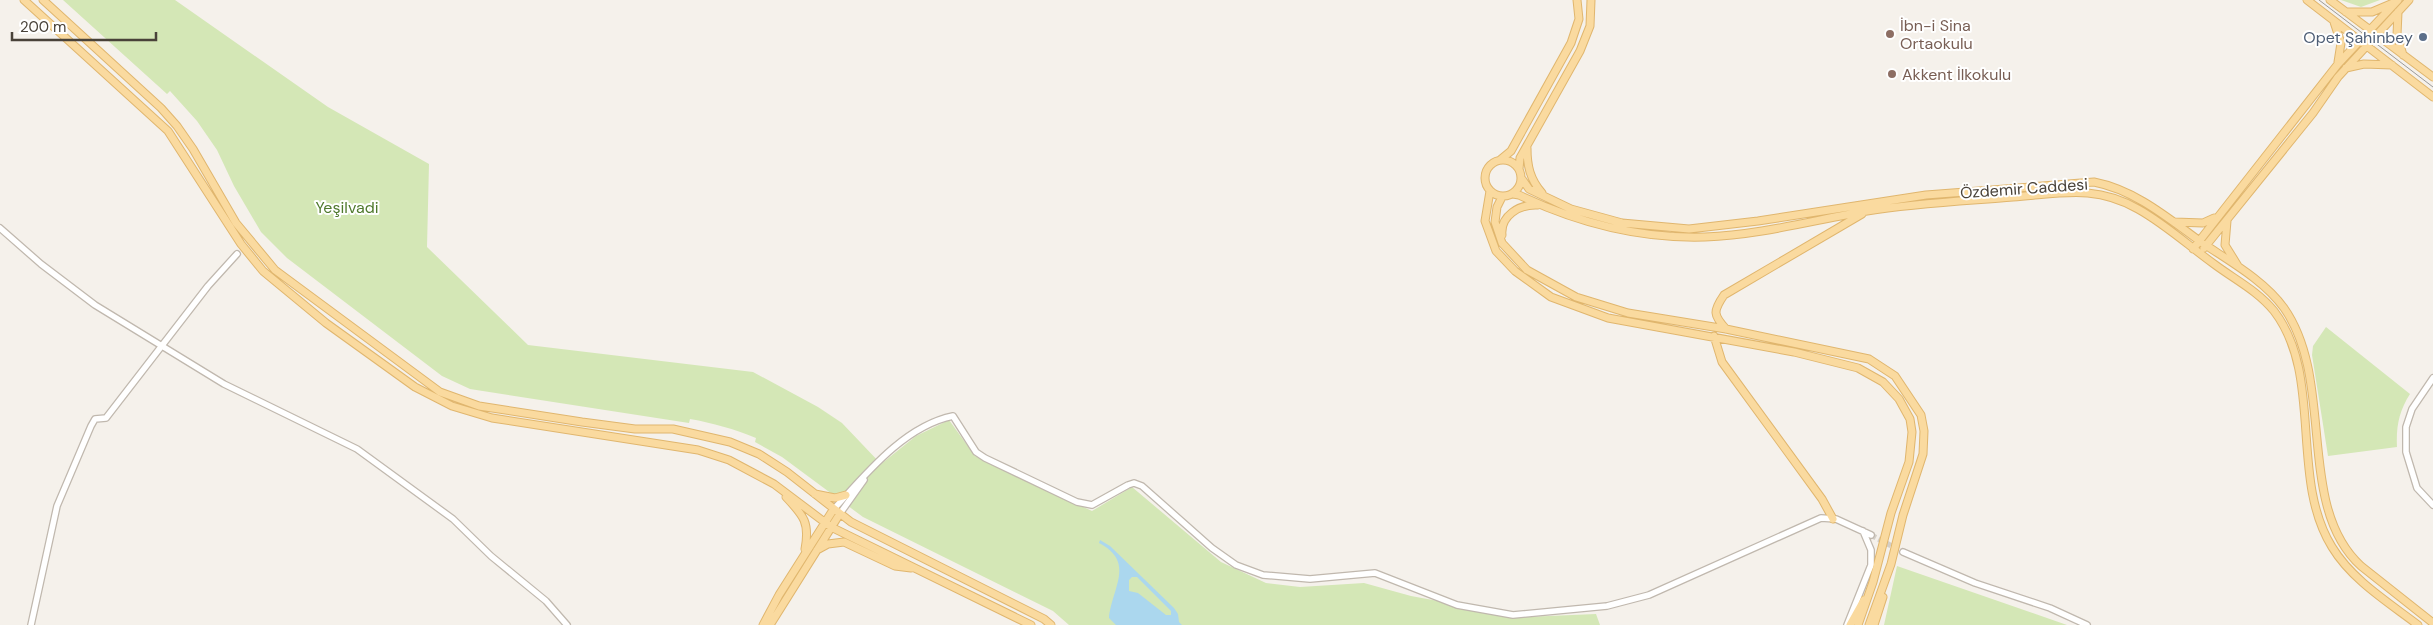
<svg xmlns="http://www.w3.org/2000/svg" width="2433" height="625" font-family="'DM Sans',sans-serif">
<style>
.green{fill:#d4e7b6}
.water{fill:#abd7ee;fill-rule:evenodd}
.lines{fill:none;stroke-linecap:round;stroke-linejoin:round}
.minor-tunnel{stroke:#d3cec7;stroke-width:5.5;stroke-dasharray:5.5 3;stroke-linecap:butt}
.minor-casing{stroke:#c0b8ae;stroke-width:8}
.major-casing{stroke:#e0b66e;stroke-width:9}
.minor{stroke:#fff;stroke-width:5.5}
.major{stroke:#fada9f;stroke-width:7}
.tram{stroke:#999;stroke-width:1}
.education-dot{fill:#8d6e63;stroke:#fff;stroke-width:2}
.service-dot{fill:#5c6f8a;stroke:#fff;stroke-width:2}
.labels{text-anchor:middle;stroke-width:4;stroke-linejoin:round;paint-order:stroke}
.education-label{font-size:16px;fill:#785e54;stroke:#fff;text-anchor:start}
.service-label{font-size:16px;fill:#4e5e75;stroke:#fff;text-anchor:end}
.street-label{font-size:16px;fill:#494239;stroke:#fff}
.park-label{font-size:16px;fill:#4f792d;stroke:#fff}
</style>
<rect width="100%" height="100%" fill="#f5f1eb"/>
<path class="green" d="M 63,0 L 175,0 L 328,107 L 429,164 L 427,247 L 528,345 L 753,372 L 818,407 L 842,423 L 881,464 L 916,436 L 949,420 L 975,456 L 1092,511 L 1132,487 L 1221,562 L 1266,583 L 1300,587 L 1364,583 L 1411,596 L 1525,617 L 1596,614 L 1600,625 L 1069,625 L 1053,611 L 863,517 L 782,457 L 755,442 L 756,438 C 734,429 713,423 690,419 L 689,423 L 470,389 L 442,376 L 287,258 L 261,232 L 234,186 L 217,150 L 197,121 L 170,91 L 167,94 Z
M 2341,0 L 2380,0 L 2361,7 Z
M 2326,327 L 2410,394 C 2399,411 2396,427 2397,447 L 2328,456 L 2312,355 L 2313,346 Z
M 1897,566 L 2067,625 L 1884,625 Z"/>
<path class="water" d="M 1100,540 L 1110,546 L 1174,608 L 1178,614 L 1179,622 L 1182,625 L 1116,625 L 1109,618 C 1112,588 1136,562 1099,543 ZM 1132,577 L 1137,577 L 1171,611 L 1171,615 L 1166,615 L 1138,593 L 1129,591 L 1129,580 Z"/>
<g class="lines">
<path class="minor-tunnel" d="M 1871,535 L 1903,552"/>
<g class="minor-casing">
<path id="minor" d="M 0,228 L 41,264 L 95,305 L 224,384 L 357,449 L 453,519 L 491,556 L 546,601 L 567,625
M 2433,378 L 2412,409 L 2406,427 L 2406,452 L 2417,488 L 2433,505
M 833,510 C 865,475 904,426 953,416 L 976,452 L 985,458 L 1077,502 L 1092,505 L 1128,485 L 1134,483 L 1142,486 L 1212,548 L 1236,565 L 1263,575 L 1310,579 L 1375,573 L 1457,605 L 1513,615 L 1607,606 L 1649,595 L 1821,518 L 1836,519 L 1871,535
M 839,515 L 864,480
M 1903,552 L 1975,583 L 2050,608 L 2087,625
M 31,625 L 57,506 L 91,426 L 95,419 L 106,418 L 208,286 L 237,254
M 1847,625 L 1871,565 L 1871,550 L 1863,531"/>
</g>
<g class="major-casing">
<path id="major" d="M 24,0 L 168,131 L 241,244 L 263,271 L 326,323 L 415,387 L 452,406 L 492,418 L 698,450 L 729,460 L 774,484 L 831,527 L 1031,625
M 43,0 L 161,108 L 177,126 L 193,149 L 236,223 L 275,270 L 440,392 L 479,406 L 582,422 L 635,429 L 673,429 L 730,442 L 759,454 L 787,472 L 851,522 L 1044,619 L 1051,625
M 2307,0 L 2433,97
M 2330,0 L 2433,77
M 2346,12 L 2372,12 L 2393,3
M 2398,12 L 2397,35 L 2403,55
M 2334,22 L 2341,43 L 2338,62
M 2346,68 L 2364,64 L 2392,65
M 1527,148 C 1527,166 1530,179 1542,193
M1485 178a18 18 0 1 1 36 0a18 18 0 1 1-36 0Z
M 1500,160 L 1511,151 L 1571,43 L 1579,19 L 1577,0
M 1519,169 L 1520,158 L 1580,51 L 1590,26 L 1591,0
M 1522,179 L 1529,189 L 1571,209 L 1622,223 L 1689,229 L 1758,221 L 1926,195 L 2094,182 C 2135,190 2168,218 2201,242 C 2229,261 2264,280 2284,308 C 2336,382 2295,506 2361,566 L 2433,623
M 1490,191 L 1485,221 L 1496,251 L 1515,271 L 1551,297 L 1608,318 L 1794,352 L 1858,368 L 1883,382 L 1899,399 L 1910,419 L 1912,432 L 1909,462 L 1891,513 L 1873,582 L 1858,625
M 1513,194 L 1519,195 C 1578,223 1639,239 1705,237 C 1760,235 1814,220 1867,211 C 1916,203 1964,201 2013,197 C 2060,194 2094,184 2138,209 C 2165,224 2189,246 2214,264 C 2234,279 2258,291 2274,311 C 2324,376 2289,478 2332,547 C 2352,580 2388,602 2418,625
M 1502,197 L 1497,207 L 1495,222 L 1502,243 L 1527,270 L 1576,297 L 1628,313 L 1726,329 L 1869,359 L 1895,376 L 1921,415 L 1924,431 L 1923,454 L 1903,515 L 1891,564 L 1869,625
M 2227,221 L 2225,245 L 2238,266
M 2175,222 L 2203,223 L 2214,218
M 1502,235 C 1500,216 1519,204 1538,205
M 2204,248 L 2313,113 L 2338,77 L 2409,0
M 2193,249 L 2338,64 L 2398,0
M 1726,329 C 1713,315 1713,311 1724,295 L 1862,214
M 1714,336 L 1722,362 L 1822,499 L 1833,519
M 815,494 L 835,498 L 846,495
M 786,497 C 804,516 810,523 805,549
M 817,550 L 828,544 L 844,542 L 895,566 L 911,568
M 763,625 L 779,595 L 833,510
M 770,625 L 839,515
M 1850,625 L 1864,600
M 1874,625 L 1883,597"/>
</g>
<use href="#minor" class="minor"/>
<use href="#major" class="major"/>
<path class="tram" d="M 2319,0 L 2433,87"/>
</g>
<g class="education-dot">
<circle cx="1890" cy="34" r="5"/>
<circle cx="1892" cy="74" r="5"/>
</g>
<circle class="service-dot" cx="2423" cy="37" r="5"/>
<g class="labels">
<g class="education-label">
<text x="1900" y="31">İbn-i Sina<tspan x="1900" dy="18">Ortaokulu</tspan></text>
<text x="1902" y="80">Akkent İlkokulu</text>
</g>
<g class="service-label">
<text x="2413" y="43">Opet Şahinbey</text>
</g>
<g class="street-label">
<text transform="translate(2024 188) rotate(-4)" y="6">Özdemir Caddesi</text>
</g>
<g class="park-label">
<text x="347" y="213">Yeşilvadi</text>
</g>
</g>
<path d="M12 32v8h144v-8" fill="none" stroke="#494239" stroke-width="2.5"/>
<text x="20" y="32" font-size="15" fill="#494239" stroke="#ffffff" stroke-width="4" paint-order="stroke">200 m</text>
</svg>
